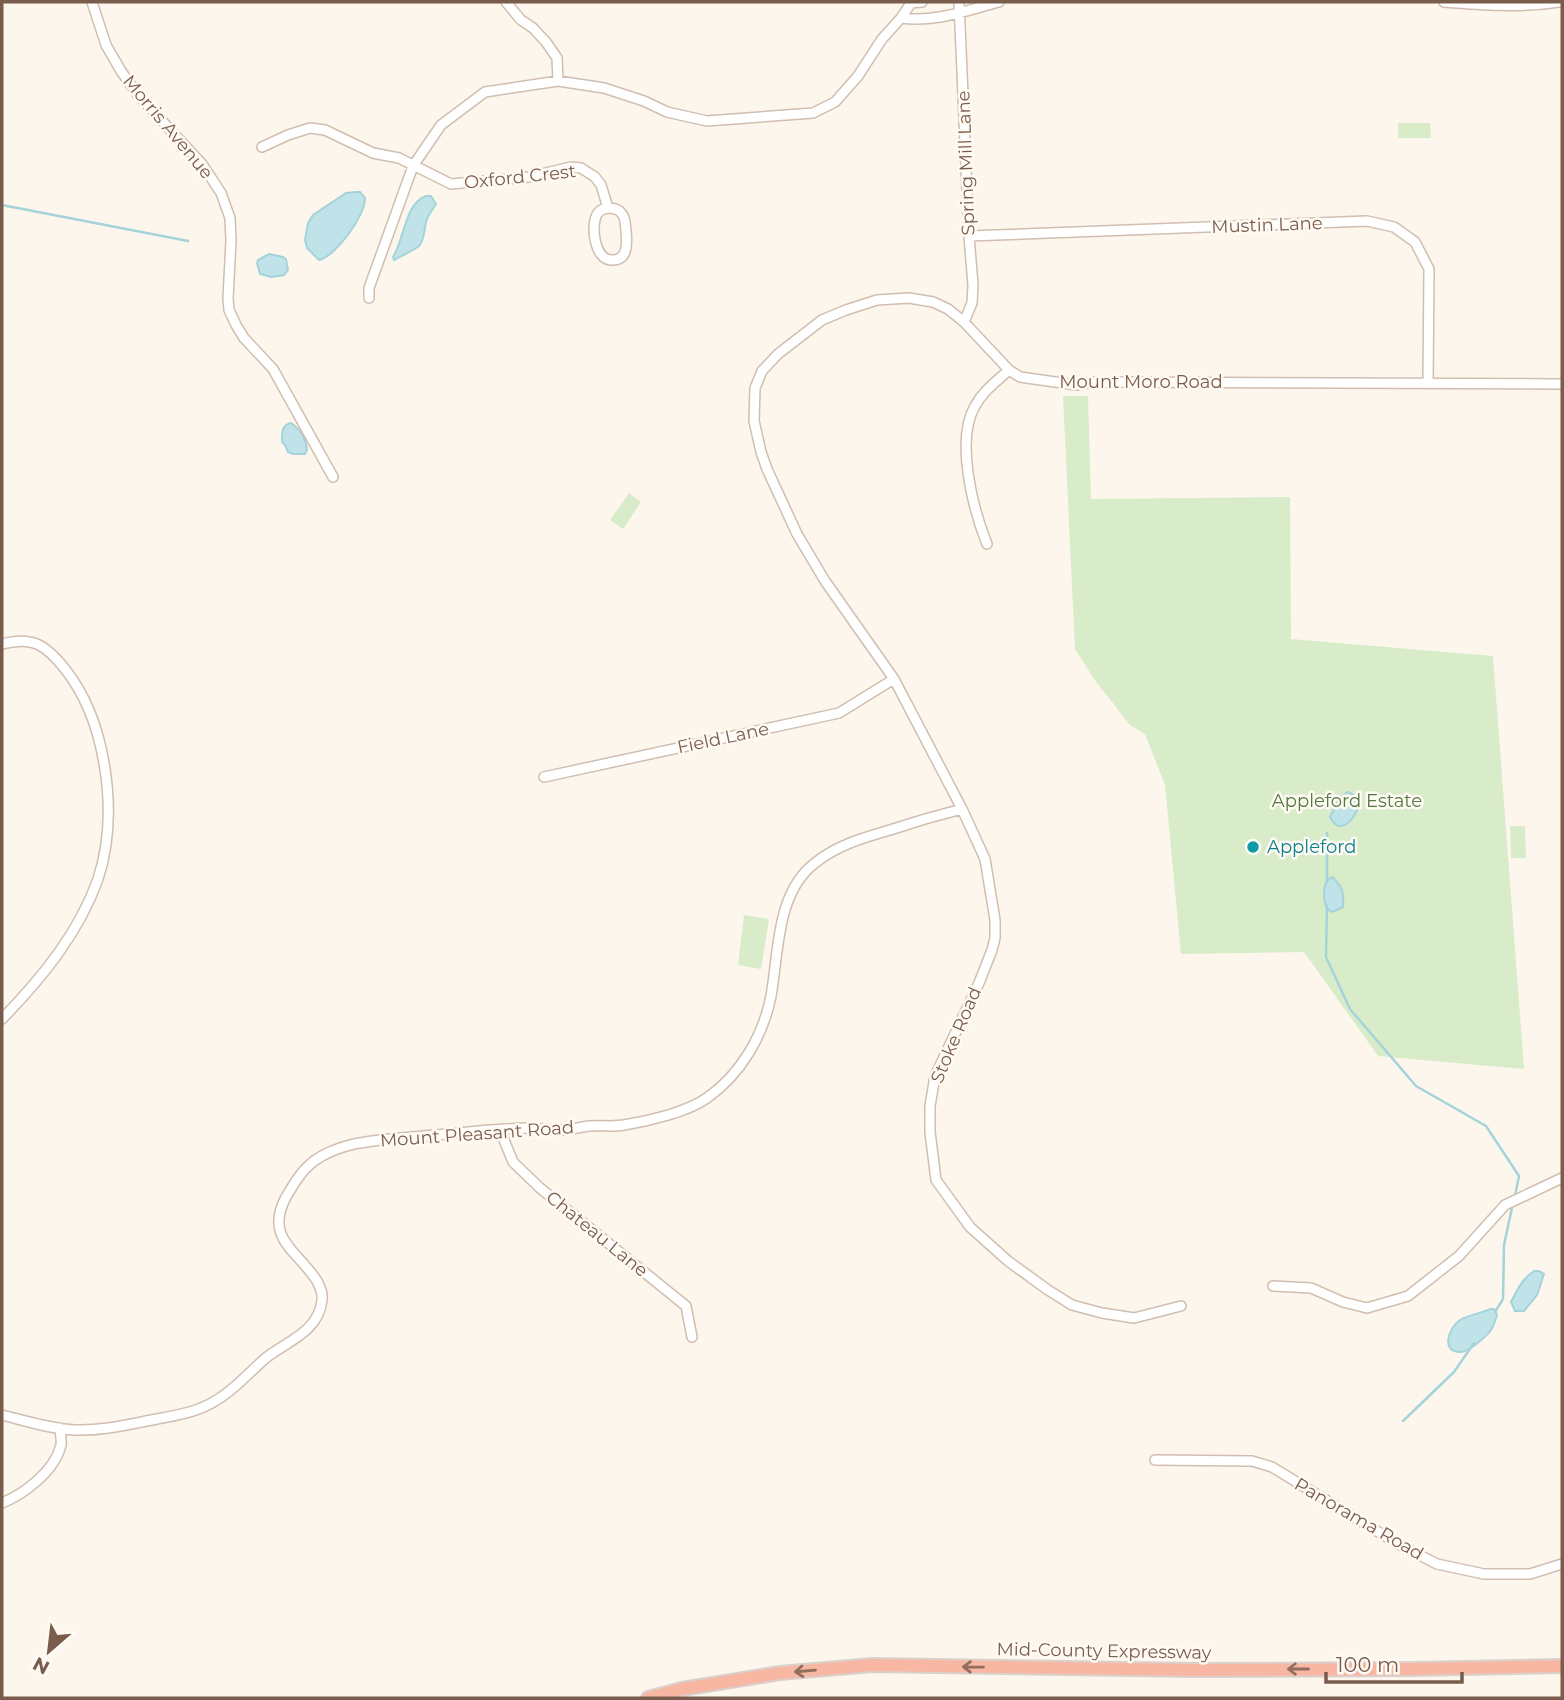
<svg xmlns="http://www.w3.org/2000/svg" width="1564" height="1700" font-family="Montserrat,sans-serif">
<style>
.green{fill:#d8ecc9}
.water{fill:#bfe3e8;stroke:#a5d3da;stroke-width:2}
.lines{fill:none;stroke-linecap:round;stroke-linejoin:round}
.stream{stroke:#a5d3da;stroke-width:2.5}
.minor-casing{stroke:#d1beb0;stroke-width:12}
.highway-casing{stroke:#dad1cd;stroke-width:16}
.minor{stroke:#fff;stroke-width:9}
.highway{stroke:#f7b7a3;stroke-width:12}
.oneway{stroke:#936e5e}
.culture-dot{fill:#0f9aa8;stroke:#fffaf3;stroke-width:2.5}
.labels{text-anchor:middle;stroke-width:5;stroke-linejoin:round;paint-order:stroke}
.street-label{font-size:18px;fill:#7a5c4d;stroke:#fffaf3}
.park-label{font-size:18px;fill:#537a41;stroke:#fffaf3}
.culture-label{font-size:18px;fill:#0d838f;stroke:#fffaf3;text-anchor:start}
</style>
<rect width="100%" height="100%" fill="#fdf6ec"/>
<path class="green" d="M 1398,123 L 1430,123 L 1431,138 L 1398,138 Z
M 1063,396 L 1088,396 L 1091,499 L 1290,497 L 1291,639 L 1493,656 L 1524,1069 L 1378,1056 L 1304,952 L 1181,954 L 1165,785 L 1145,734 L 1130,725 L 1094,679 L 1075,649 Z
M 629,493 L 641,502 L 623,529 L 610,520 Z
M 1510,826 L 1525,826 L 1526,858 L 1511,858 Z
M 744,915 L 769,919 L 761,969 L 738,965 Z"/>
<path class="water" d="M 356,192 L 360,192 L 365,198 C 366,215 335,257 319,260 L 307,248 L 305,240 L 308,223 L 313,215 L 346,193 Z
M 426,196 L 431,196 L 436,204 C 433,209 429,214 427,219 C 424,227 425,240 419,246 C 417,248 396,259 394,260 L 393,257 C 404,240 405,203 426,196 Z
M 269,254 L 283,257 L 286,259 L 288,270 L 284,275 L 271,277 L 260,274 L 257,263 L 258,260 Z
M 291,423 C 300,429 306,439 307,450 L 305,454 L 293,454 L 288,452 L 285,445 L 282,442 C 282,434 281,425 291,423 Z
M 1348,792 L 1356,796 L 1360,802 C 1357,816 1341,839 1330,817 L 1340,797 Z
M 1332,877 C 1343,887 1344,893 1343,907 L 1333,912 L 1328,910 C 1323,901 1321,882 1332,877 Z
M 1534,1271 L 1539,1271 L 1544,1274 L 1537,1295 L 1524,1311 L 1515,1311 L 1511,1302 C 1517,1290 1523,1278 1534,1271 Z
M 1491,1309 L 1494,1309 L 1497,1315 C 1495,1321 1494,1326 1491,1330 C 1486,1337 1467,1353 1460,1352 C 1440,1352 1449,1327 1460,1320 C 1469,1315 1481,1313 1491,1309 Z"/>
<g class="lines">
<path class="stream" d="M 2,205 L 188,241
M 1327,833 L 1327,882
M 1327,906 L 1326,957 L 1350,1009 L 1416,1086 L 1486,1126 L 1519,1176 L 1515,1196
M 1495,1312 L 1503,1299 L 1504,1245 L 1513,1203
M 1403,1421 L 1454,1372 L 1474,1343"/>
<g class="minor-casing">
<path id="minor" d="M 92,2 L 106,45 L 121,71 L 138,95 L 202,164 L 221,193 L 230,218 L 231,240 L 228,299 L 229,310 L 236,325 L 244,338 L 273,369 L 333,477
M 506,2 L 521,20 L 533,28 L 546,42 L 557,58 L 558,81
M 959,2 L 969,236 L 973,285 L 972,303 L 964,322
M 1444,2 C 1482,5 1520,8 1559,2
M 901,18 C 934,23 968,10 999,2
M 262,147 L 288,135 L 310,128 L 325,130 L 373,153 L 399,158 L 451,184 L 529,177 L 571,167 L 581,168 L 595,177 L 601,185 L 608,208
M 608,208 C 614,208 619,209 622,214 C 626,219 625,225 626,230 C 627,242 629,261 611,260 C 594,259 590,223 598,213 C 601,209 603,209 608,208 Z
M 969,236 L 1367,221 L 1394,227 L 1415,242 L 1429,269 L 1428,383
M 369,298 L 369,288 L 413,166 L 441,125 L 485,92 L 558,81 L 604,88 L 644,101 L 667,112 L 707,121 L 813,113 L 835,102 L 858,76 L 882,39 L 901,18 L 911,3 L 922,2
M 987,544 C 973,509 955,440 975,406 C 983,391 997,381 1009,370
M 2,644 C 33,636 46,645 65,669 C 107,722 119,815 98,879 C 79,933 41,979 2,1019
M 544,777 L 839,713 L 894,679
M 500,1130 L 513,1162 L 540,1188 L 686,1306 L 692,1337
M 1273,1286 L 1311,1288 L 1343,1302 L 1367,1308 L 1408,1296 L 1459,1256 L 1505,1205 L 1562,1178
M 1181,1306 L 1134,1318 L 1102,1313 L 1072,1305 L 1048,1290 L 1008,1261 L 970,1227 L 936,1180 L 930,1132 L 930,1106 L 935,1076 L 979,983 L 992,950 L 995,938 L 995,920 L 985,859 L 962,809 L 894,679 L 825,581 L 797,534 L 767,469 L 761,452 L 754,421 L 755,388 L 762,371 L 778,354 L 822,320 L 846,310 L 877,300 L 909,298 L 933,302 L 948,309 L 964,322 L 1009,370 L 1020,377 L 1076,385 L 1092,382 L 1562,384
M 2,1415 C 26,1421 51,1429 75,1430 C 103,1431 130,1424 157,1419 C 177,1415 198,1412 215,1401 C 235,1390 250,1371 267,1357 C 288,1341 319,1331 322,1300 C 323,1293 320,1287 317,1281 C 298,1251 265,1239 285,1199 C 293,1185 301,1171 314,1161 C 342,1141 379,1140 412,1137 C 451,1134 490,1129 528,1128 C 539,1128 551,1131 562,1130 C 571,1130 580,1127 589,1126 C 601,1125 612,1127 624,1125 C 649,1121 687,1112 707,1098 C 741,1074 763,1036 771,996 C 779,951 776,893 815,863 C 837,845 863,838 890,830 C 914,822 938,815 962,809
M 1155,1460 L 1252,1461 L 1272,1467 L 1398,1544 L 1437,1564 L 1484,1574 L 1530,1574 L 1562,1564
M 2,1503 C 24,1494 55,1471 61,1445 C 62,1440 60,1433 60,1428"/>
</g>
<g class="highway-casing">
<path id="highway" d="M 648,1698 L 682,1689 L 780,1673 L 873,1665 L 1193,1670 L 1414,1669 L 1562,1666"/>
</g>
<use href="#minor" class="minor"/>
<use href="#highway" class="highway"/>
</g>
<defs><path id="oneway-shaft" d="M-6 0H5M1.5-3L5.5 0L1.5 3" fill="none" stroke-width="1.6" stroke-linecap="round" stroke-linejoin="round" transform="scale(1.75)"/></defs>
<g class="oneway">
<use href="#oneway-shaft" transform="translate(973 1667) rotate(-179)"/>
<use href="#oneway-shaft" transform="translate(1298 1669) rotate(180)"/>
<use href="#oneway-shaft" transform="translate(805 1671) rotate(175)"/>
</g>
<circle class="culture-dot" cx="1253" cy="847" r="7"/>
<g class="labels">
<g class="street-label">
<text transform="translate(168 127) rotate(50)" y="6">Morris Avenue</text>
<text transform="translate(966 163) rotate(-92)" y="6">Spring Mill Lane</text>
<text transform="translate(520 177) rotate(-6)" y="6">Oxford Crest</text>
<text transform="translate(1267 225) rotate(-2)" y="6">Mustin Lane</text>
<text x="1141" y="388">Mount Moro Road</text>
<text transform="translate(723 738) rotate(-12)" y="6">Field Lane</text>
<text transform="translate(956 1035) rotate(-67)" y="6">Stoke Road</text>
<text transform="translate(477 1134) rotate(-4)" y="6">Mount Pleasant Road</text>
<text transform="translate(597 1234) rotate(39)" y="6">Chateau Lane</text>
<text transform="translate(1359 1519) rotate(30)" y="6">Panorama Road</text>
<text transform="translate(1104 1651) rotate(1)" y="6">Mid-County Expressway</text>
</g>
<g class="park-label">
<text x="1347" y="807">Appleford Estate</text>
</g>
<g class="culture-label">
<text x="1267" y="853">Appleford</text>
</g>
</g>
<rect width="1564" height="1700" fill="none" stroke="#7a5c4d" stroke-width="7"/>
<g transform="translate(49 1651) rotate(208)" stroke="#fffaf3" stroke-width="5" paint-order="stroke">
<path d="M0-5L12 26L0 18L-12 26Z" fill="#7a5c4d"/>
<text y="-10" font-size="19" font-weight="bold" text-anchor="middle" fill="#7a5c4d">N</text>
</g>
<path d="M1326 1672v10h136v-10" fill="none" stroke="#7a5c4d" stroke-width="3.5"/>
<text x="1336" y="1672" font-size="21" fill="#7a5c4d" stroke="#fffaf3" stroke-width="5" paint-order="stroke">100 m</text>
</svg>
